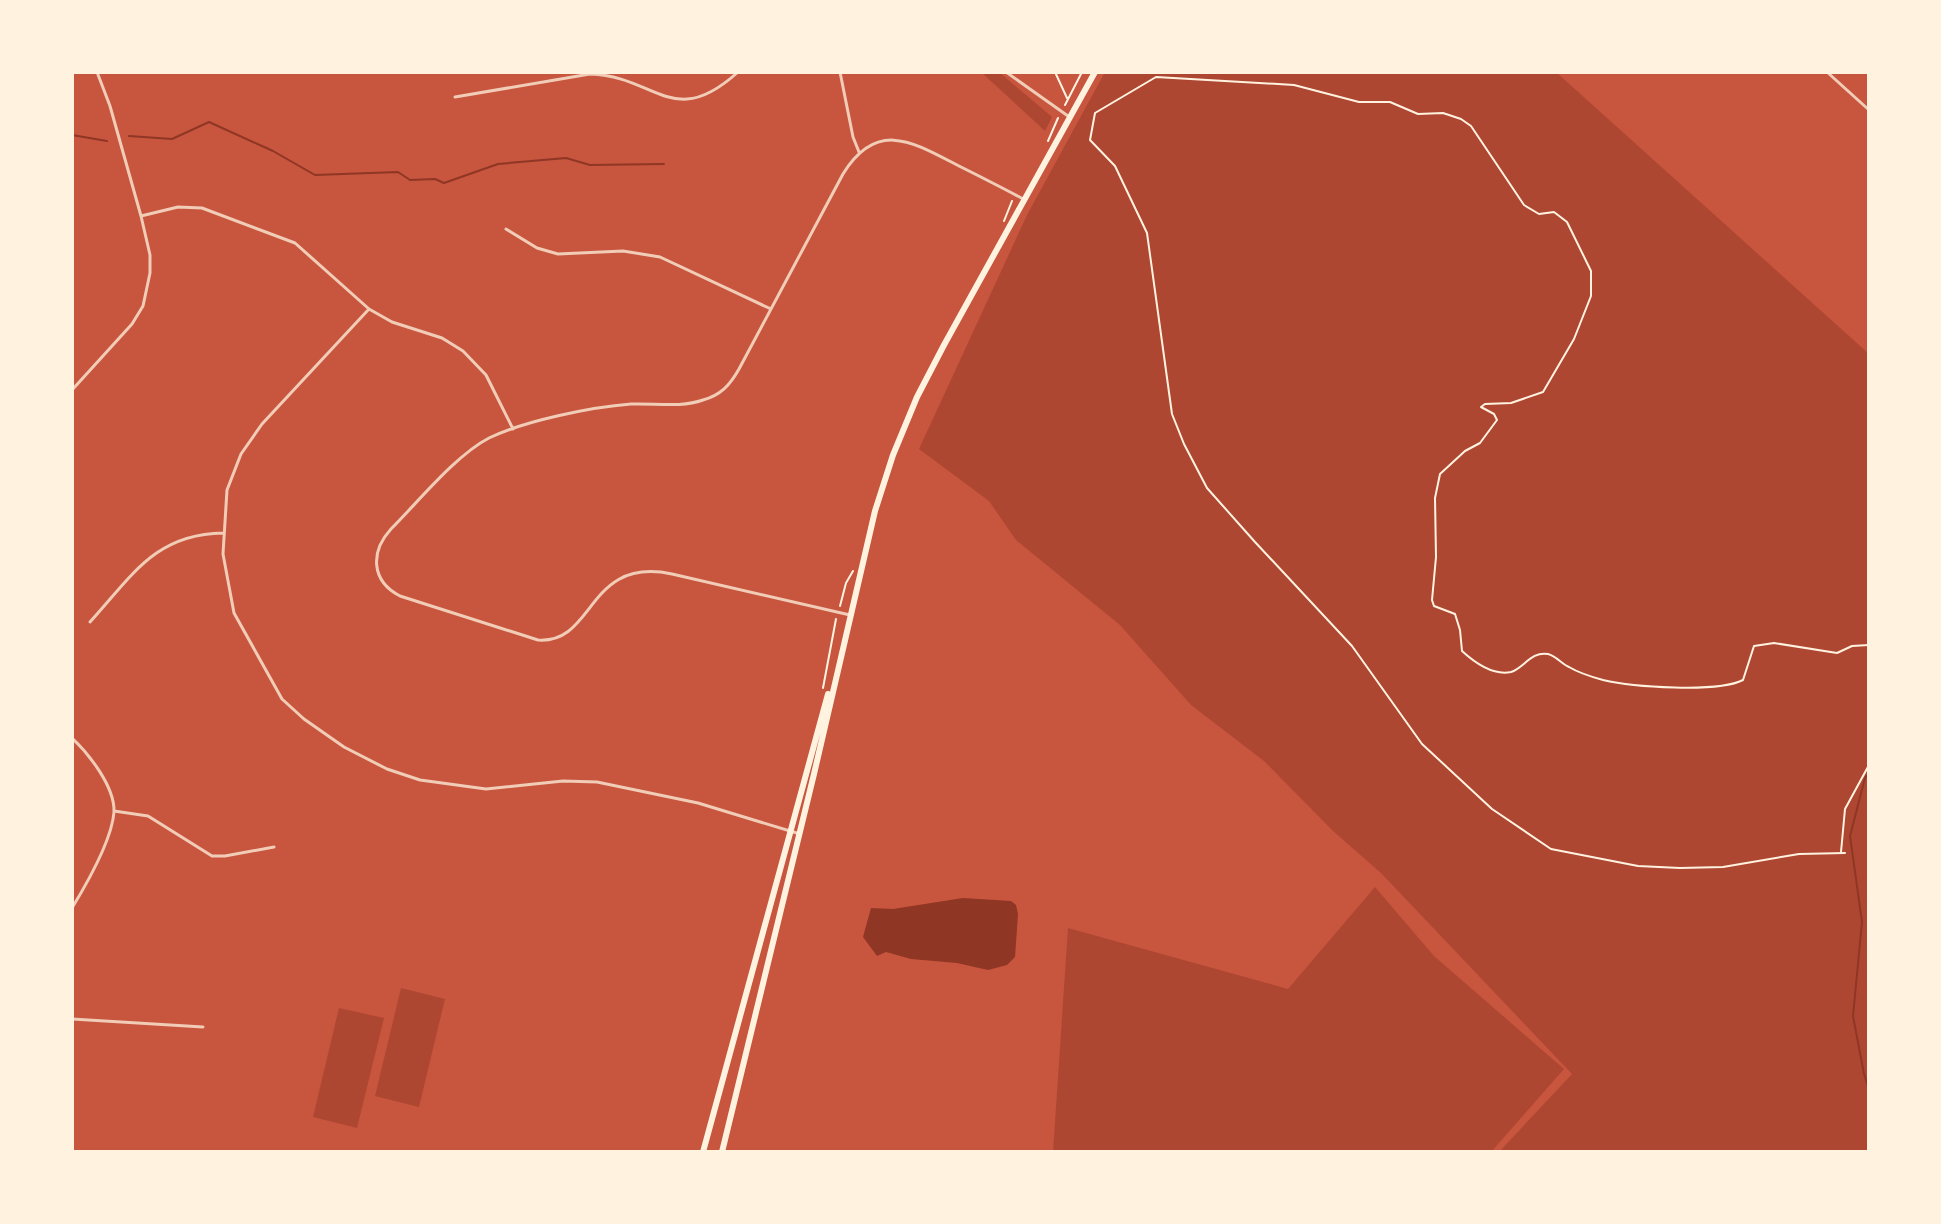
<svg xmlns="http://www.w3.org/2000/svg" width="1941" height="1224" font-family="'Source Serif 4',serif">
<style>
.green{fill:#ae4732}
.water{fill:#8f3625}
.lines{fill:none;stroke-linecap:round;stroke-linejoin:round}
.stream{stroke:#8f3625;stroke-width:2}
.path{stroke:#fff3e0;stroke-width:2}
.minor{stroke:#f1ccb7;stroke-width:3}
.trunk{stroke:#fff3e0;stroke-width:6}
</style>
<rect width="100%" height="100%" fill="#c8553d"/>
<path class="green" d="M 981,72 L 999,72 L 1052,117 L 1045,131 Z
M 1105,72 L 1556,72 L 1869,354 L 1869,1152 L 1499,1152 L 1572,1074 L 1381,873 L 1333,831 L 1264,761 L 1191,705 L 1120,625 L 1016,540 L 989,501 L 919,449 L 1027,215 Z
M 1375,887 L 1434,956 L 1564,1069 L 1491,1152 L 1053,1152 L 1068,928 L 1288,989 Z
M 401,988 L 445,999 L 419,1107 L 375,1096 Z
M 339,1008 L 384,1018 L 357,1128 L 313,1117 Z"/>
<path class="water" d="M 963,898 L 1011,901 L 1016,905 L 1018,914 L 1015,957 L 1007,965 L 988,970 L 957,963 L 911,959 L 886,952 L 877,956 L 863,937 L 871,908 L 893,909 Z"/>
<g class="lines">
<path class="stream" d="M 72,135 L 107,141
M 129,136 L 172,139 L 209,122 L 273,151 L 315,175 L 398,172 L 410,180 L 435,179 L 444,183 L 498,164 L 566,158 L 590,165 L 664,164
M 1869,773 L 1865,778 L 1850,836 L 1862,922 L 1853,1016 L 1864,1074 L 1869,1089"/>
<path class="path" d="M 1055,72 L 1067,98
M 1065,105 L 1082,72
M 1048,141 L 1058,118
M 1004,221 L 1012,201
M 840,606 L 846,583 L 853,571
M 823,688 L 836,619
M 1841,852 L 1845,809 L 1869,765
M 1845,853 L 1799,854 L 1723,867 L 1680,868 L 1638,866 L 1551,849 L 1492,809 L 1422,744 L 1352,646 L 1255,542 L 1207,488 L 1184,444 L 1172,414 L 1147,233 L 1115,166 L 1090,140 L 1095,113 L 1156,77 L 1294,85 L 1359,102 L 1390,102 L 1418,114 L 1443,113 L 1461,119 L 1471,126 L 1524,205 L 1539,214 L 1554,212 L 1567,222 L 1591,271 L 1591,296 L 1574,339 L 1543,392 L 1511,403 L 1485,404 L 1481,407 L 1494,414 L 1497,420 L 1480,443 L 1465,451 L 1440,474 L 1435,498 L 1436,557 L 1432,600 L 1434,606 L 1455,614 L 1460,630 L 1462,651 C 1474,662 1492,676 1511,672 C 1524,668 1531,651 1548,654 C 1556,656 1562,664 1569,667 C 1579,673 1592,677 1603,680 C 1632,687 1718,693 1743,680 L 1754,646 L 1774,643 L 1837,653 L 1852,646 L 1869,645"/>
<path class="minor" d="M 840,72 L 853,137 L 859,152
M 1006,72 L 1068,116
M 1827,72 L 1869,110
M 455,97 L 590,74 C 656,76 673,131 738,72
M 141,216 L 178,207 L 202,208 L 295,243 L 369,309 L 392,322 L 442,338 L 463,351 L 486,375 L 513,429
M 506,229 L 537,248 L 558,254 L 623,251 L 660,257 L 771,309
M 369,309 L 262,424 L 241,454 L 227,490 L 223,554 L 234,613 L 282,699 L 304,719 L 344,747 L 387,769 L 420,780 L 486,789 L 563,781 L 597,782 L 698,803 L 800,834
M 72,390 L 132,324 L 143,306 L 150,273 L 150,255 L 141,216 L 110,106 L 97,72
M 850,615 L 672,574 C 586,556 596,644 538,640 L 400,596 C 371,581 370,552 391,529 C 418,502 456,455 489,438 C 524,421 591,407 631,404 C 654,403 681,408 703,400 C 721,395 730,385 739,369 L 843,174 C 877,119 913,142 959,166 C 981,177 1003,188 1025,200
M 90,622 C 132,576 155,534 223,533
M 72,738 C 89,754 115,787 114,812 C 112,839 86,885 72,908
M 114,811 L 148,816 L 212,856 L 225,856 L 274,847
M 72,1019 L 203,1027"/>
<path class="trunk" d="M 703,1152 L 828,694
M 722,1152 L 814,774 L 875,511 L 893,455 L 917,397 L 944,345 L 1095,72"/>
</g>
<rect width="1941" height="1224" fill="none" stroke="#fff3e0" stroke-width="148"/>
</svg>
